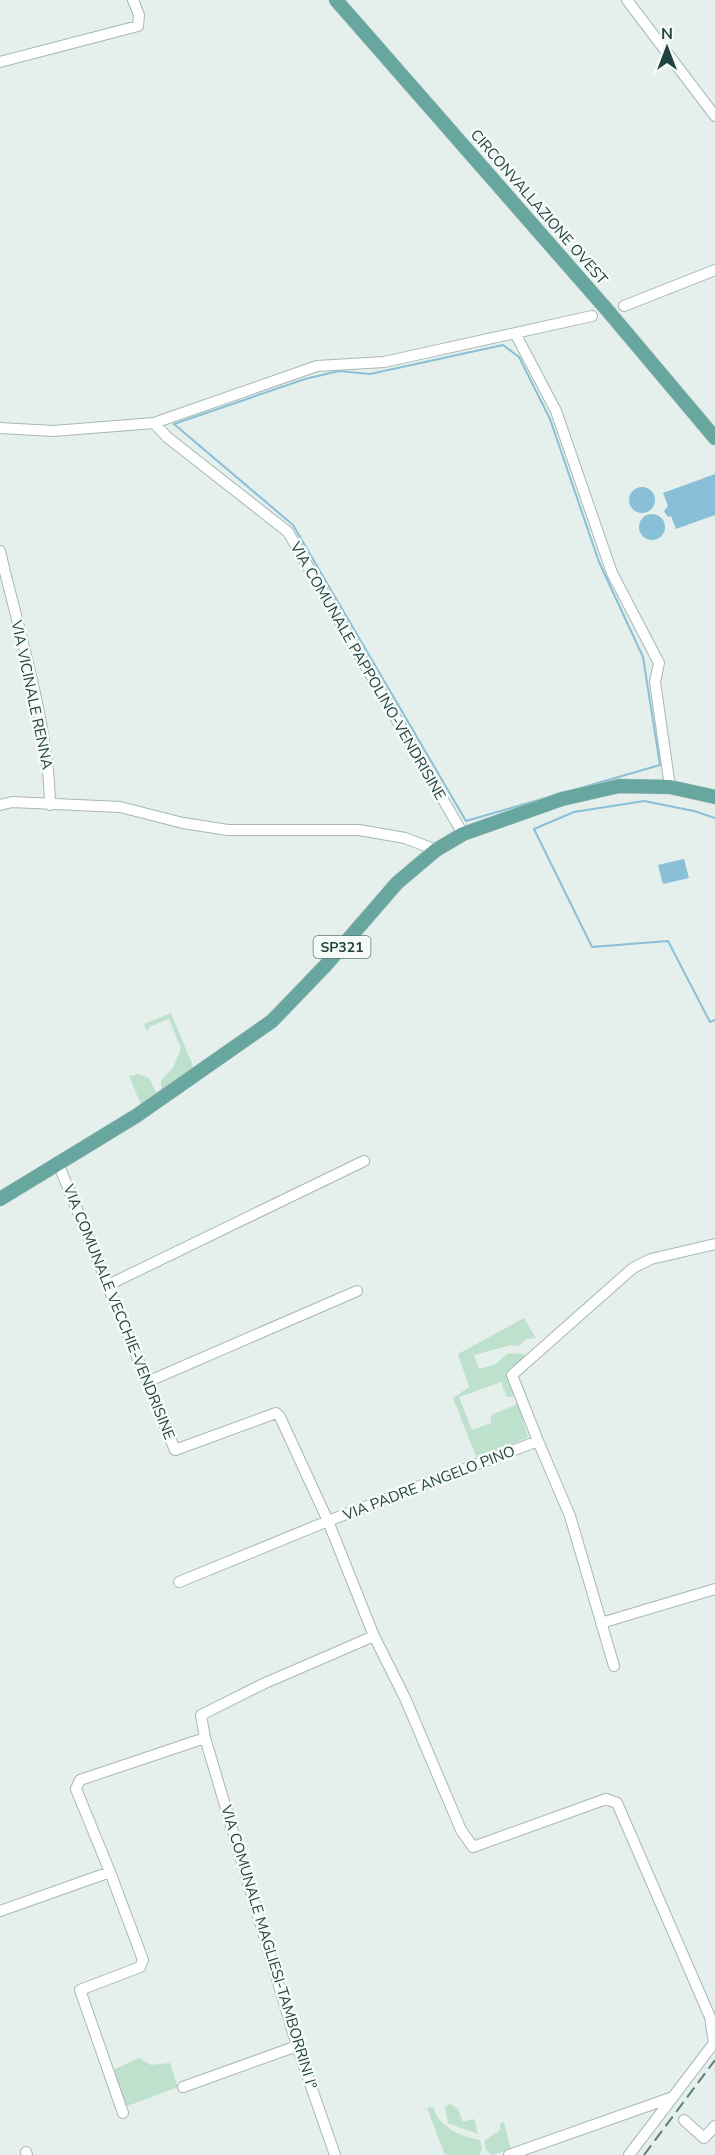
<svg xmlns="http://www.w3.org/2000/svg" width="715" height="2155" font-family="'Nunito Sans',sans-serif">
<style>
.green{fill:#bde1cc}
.water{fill:#8ac0d7}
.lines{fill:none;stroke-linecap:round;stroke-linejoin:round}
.stream{stroke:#8ac0d7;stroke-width:2}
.minor-casing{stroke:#a7b8b5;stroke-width:12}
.major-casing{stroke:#c1cac9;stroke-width:15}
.minor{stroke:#fff;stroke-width:10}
.major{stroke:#67a7a0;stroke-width:14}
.rail{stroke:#5d7e7a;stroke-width:2;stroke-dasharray:12 6;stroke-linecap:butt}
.labels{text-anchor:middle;stroke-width:5;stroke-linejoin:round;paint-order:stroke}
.shield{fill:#f6fbf9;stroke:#627a77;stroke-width:1.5}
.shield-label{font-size:14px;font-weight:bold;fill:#22433f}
.street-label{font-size:15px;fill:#22433f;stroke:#f6fbf9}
</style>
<rect width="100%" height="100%" fill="#e5efec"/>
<path class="green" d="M 171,1013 L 195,1071 L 165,1090 L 161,1089 L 161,1080 L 173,1068 L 181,1048 L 169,1019 L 149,1027 L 150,1029 L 146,1030 L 144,1024 Z
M 138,1074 L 149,1078 L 157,1094 L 141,1105 L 129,1076 Z
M 524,1318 L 536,1338 L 526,1339 L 519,1346 L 511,1345 L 474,1355 L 479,1369 L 496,1364 L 508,1353 L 523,1354 L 526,1358 L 506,1375 L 515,1396 L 507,1397 L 501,1382 L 459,1397 L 472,1430 L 491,1423 L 491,1415 L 518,1404 L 528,1437 L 477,1459 L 453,1398 L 469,1387 L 458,1354 Z
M 139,2058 L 151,2065 L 170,2063 L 178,2087 L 125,2107 L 113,2070 Z
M 450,2104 L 458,2109 L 463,2122 L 474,2119 L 478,2134 L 448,2123 L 445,2107 Z
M 433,2107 C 440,2128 459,2136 480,2140 L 482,2149 L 479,2155 L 445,2155 L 427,2108 Z
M 504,2122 L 511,2150 L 491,2155 L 487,2151 L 484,2141 L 500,2130 L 500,2124 Z"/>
<path class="water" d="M 715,474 L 715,515 L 676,529 L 671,516 L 668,517 L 664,511 L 668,506 L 663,493 Z
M629 500a13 13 0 1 1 26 0a13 13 0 1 1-26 0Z
M639 527a13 13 0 1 1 26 0a13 13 0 1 1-26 0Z
M 684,859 L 689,878 L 663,884 L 658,865 Z"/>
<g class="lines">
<path class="stream" d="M 503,345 L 519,357 L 550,419 L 599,562 L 643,657 L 660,765 L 466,821 L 293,525 L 174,424 L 305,379 L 339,371 L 370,374 Z
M 715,818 L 694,811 L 644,801 L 574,812 L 534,829 L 592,947 L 668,941 L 710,1022 L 715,1020"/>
<g class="minor-casing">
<path id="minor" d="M 627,0 L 715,116
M 0,62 L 138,26 L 139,15 L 133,0
M 624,306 L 715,270
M 515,333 L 556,411 L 612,573 L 659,663 L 655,682 L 670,787
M 154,423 L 167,437 L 288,532 L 463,834
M 0,428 L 53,431 L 154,423 L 317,366 L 384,362 L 592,316
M 0,551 C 18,629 49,725 50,805
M 0,805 L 12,802 L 120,807 L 183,823 L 228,830 L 359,830 L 405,838 L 436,850
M 58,1163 L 175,1450 L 276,1413 L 280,1417 L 328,1521 L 179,1582
M 108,1285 L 364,1161
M 147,1382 L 357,1291
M 538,1441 L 570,1516 L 614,1666
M 601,1623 L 715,1589
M 374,1636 L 405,1698 L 461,1830 L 473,1847 L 606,1799 L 617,1803 L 710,2017 L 714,2043 L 629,2155
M 205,1738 L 297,2046 L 335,2155
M 110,1872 L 143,1960 L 140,1967 L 80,1990 L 123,2113
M 0,1911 L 110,1872 L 76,1789 L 80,1780 L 205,1738 L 201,1715 L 263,1684 L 374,1636 L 328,1521 L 538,1441 L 512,1375 L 633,1268 L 651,1259 L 715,1244
M 183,2087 L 297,2046
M 684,2120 L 704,2138 L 715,2126
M 26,2152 L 27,2155
M 509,2155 L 673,2097"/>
</g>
<g class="major-casing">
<path id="major" d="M 336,0 L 608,311 L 715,438
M 0,1199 L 136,1116 L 272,1021 L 325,966 L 397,883 L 436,850 L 463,834 L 562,799 L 619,786 L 670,787 L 715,797"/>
</g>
<use href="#minor" class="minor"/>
<use href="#major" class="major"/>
<path class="rail" d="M 644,2155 L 715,2060"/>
</g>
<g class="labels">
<rect class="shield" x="313.5" y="936" width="57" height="22" rx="4.5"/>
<g class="shield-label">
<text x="342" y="952">SP321</text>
</g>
<g class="street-label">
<text transform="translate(539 207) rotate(49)" y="5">CIRCONVALLAZIONE OVEST</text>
<text transform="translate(368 671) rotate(60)" y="5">VIA COMUNALE PAPPOLINO-VENDRISINE</text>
<text transform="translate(32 695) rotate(78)" y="5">VIA VICINALE RENNA</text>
<text transform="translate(119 1312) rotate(68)" y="5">VIA COMUNALE VECCHIE-VENDRISINE</text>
<text transform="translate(429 1483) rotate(-21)" y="5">VIA PADRE ANGELO PINO</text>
<text transform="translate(269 1947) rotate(73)" y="5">VIA COMUNALE MAGLIESI-TAMBORRINI I°</text>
</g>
</g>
<g transform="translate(667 48)" stroke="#f6fbf9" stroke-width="4.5" paint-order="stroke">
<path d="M0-4.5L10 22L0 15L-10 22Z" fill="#22433f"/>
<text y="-9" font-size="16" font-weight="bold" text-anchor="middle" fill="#22433f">N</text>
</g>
</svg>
